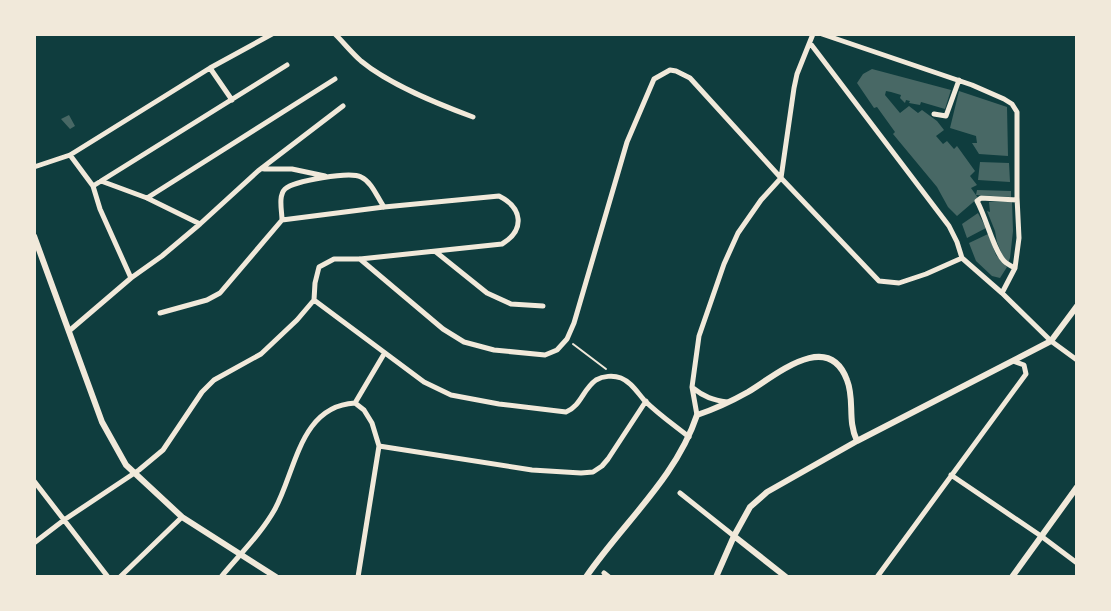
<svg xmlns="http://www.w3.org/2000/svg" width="1111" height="611" font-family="Raleway,sans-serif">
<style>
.building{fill:#486865}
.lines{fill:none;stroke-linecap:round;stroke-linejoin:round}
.path{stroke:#f1e9da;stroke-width:2}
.minor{stroke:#f1e9da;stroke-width:5}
.tertiary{stroke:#f1e9da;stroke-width:6}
</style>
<rect width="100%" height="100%" fill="#0f3d3e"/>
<path class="building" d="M 872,69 L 951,90 L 945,109 L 921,102 L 920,105 L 909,103 L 910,101 L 906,100 L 905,103 L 900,98 L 901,95 L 891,92 L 886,91 L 885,95 L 900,113 L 909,106 L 918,113 L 922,110 L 937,121 L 944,130 L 936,136 L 943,144 L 947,141 L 954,149 L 957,146 L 975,171 L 970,176 L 977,185 L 971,188 L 978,198 L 957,216 L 948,207 L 937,187 L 893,134 L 895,132 L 877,107 L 874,108 L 857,83 L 863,74 Z
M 959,91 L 1007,107 L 1008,156 L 979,154 L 972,143 L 977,143 L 976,136 L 950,128 Z
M 69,115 L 75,126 L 70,129 L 61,119 Z
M 980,162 L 1009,163 L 1010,182 L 978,180 Z
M 977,190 L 1011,191 L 1011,197 L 976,195 Z
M 989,202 L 1012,202 L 1013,231 L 1010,258 L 1008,263 L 1004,259 L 997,242 L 995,231 L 987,211 L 990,212 Z
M 978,213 L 986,228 L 967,238 L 962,224 Z
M 988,234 L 996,255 L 1007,267 L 1000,278 L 992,276 L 976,261 L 969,243 Z"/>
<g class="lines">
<path class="path" d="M 573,344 L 606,369"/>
<path class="minor" d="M 335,34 C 344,43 352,53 361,61 C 390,85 438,104 473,117
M 822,34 L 972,85 L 1004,99 L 1012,104 L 1017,112 L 1017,197 L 1019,238 L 1015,268 L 1002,293
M 810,43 L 949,226 L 957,242 L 962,258 L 1002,293 L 1051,341 L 1077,360
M 210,68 L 232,100
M 934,114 L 946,116 L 959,80
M 70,155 L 93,186 L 100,209 L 131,278
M 34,167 L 70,155 L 210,68 L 272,34
M 264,169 L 292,169 L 325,176
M 101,181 L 147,198 L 200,224
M 93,186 L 287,65
M 147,198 L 335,79
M 282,220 C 282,211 278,196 285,189 C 294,181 350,171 361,177 C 372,182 377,197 384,207
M 436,252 L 487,293 L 511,304 L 543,306
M 360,259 L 443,329 L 464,342 L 494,350 L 545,355 L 557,350 L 567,339 L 574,323 L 627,142 L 654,79 L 670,70 L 676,71 L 690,78 L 781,178 L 879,281 L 899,283 L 926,274 L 962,258
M 1015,268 C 1011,266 1007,264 1004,261 C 994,251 986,217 977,201 L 981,198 L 1017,200
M 314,300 L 424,382 L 451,395 L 499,404 L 566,412 C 581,406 583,389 596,380 C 603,376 613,375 621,378 C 631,382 637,392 644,400 C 658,414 674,425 689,437
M 69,331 L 131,278 L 162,256 L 200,224 L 258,171 L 343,106
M 693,388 C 704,397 713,400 727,402
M 355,403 L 364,410 L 372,423 L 379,446 L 358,577
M 355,403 L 384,354
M 697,415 L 692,387 L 699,336 L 724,264 L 738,233 L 761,200 L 781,178 L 794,88 L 797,74 L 813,34
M 379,446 L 532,470 L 581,473 L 593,472 L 602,466 L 608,459 L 646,401
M 951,475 L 1041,536 L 1077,563
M 34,481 L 108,577
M 680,493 L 734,536
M 34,543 L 64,520 L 139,470 L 163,450 L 202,392 L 214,380 L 261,354 L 297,320 L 314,300 L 315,283 L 319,267 L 334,259 L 360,259 L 502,244 C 525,230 523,208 499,196 L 384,207 L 282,220 L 220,293 L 207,300 L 160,313
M 604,573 L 609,577
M 120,577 L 182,517
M 221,577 C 239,555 261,534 275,509 C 296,470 300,406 355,403
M 877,577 L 1026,374 L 1024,365 L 1013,361"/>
<path class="tertiary" d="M 34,236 L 102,422 L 126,465 L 182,517 L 276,577
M 734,536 L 786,577
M 586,577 C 623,523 676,478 697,415 C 715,409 732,401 748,392 C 775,376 828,329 847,380 C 855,400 847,420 857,441
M 716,577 L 734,536 L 750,507 L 767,492 L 857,441 L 1051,341 L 1077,306
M 1012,577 L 1077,487"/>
</g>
<rect width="1111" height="611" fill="none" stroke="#f1e9da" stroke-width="72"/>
</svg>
